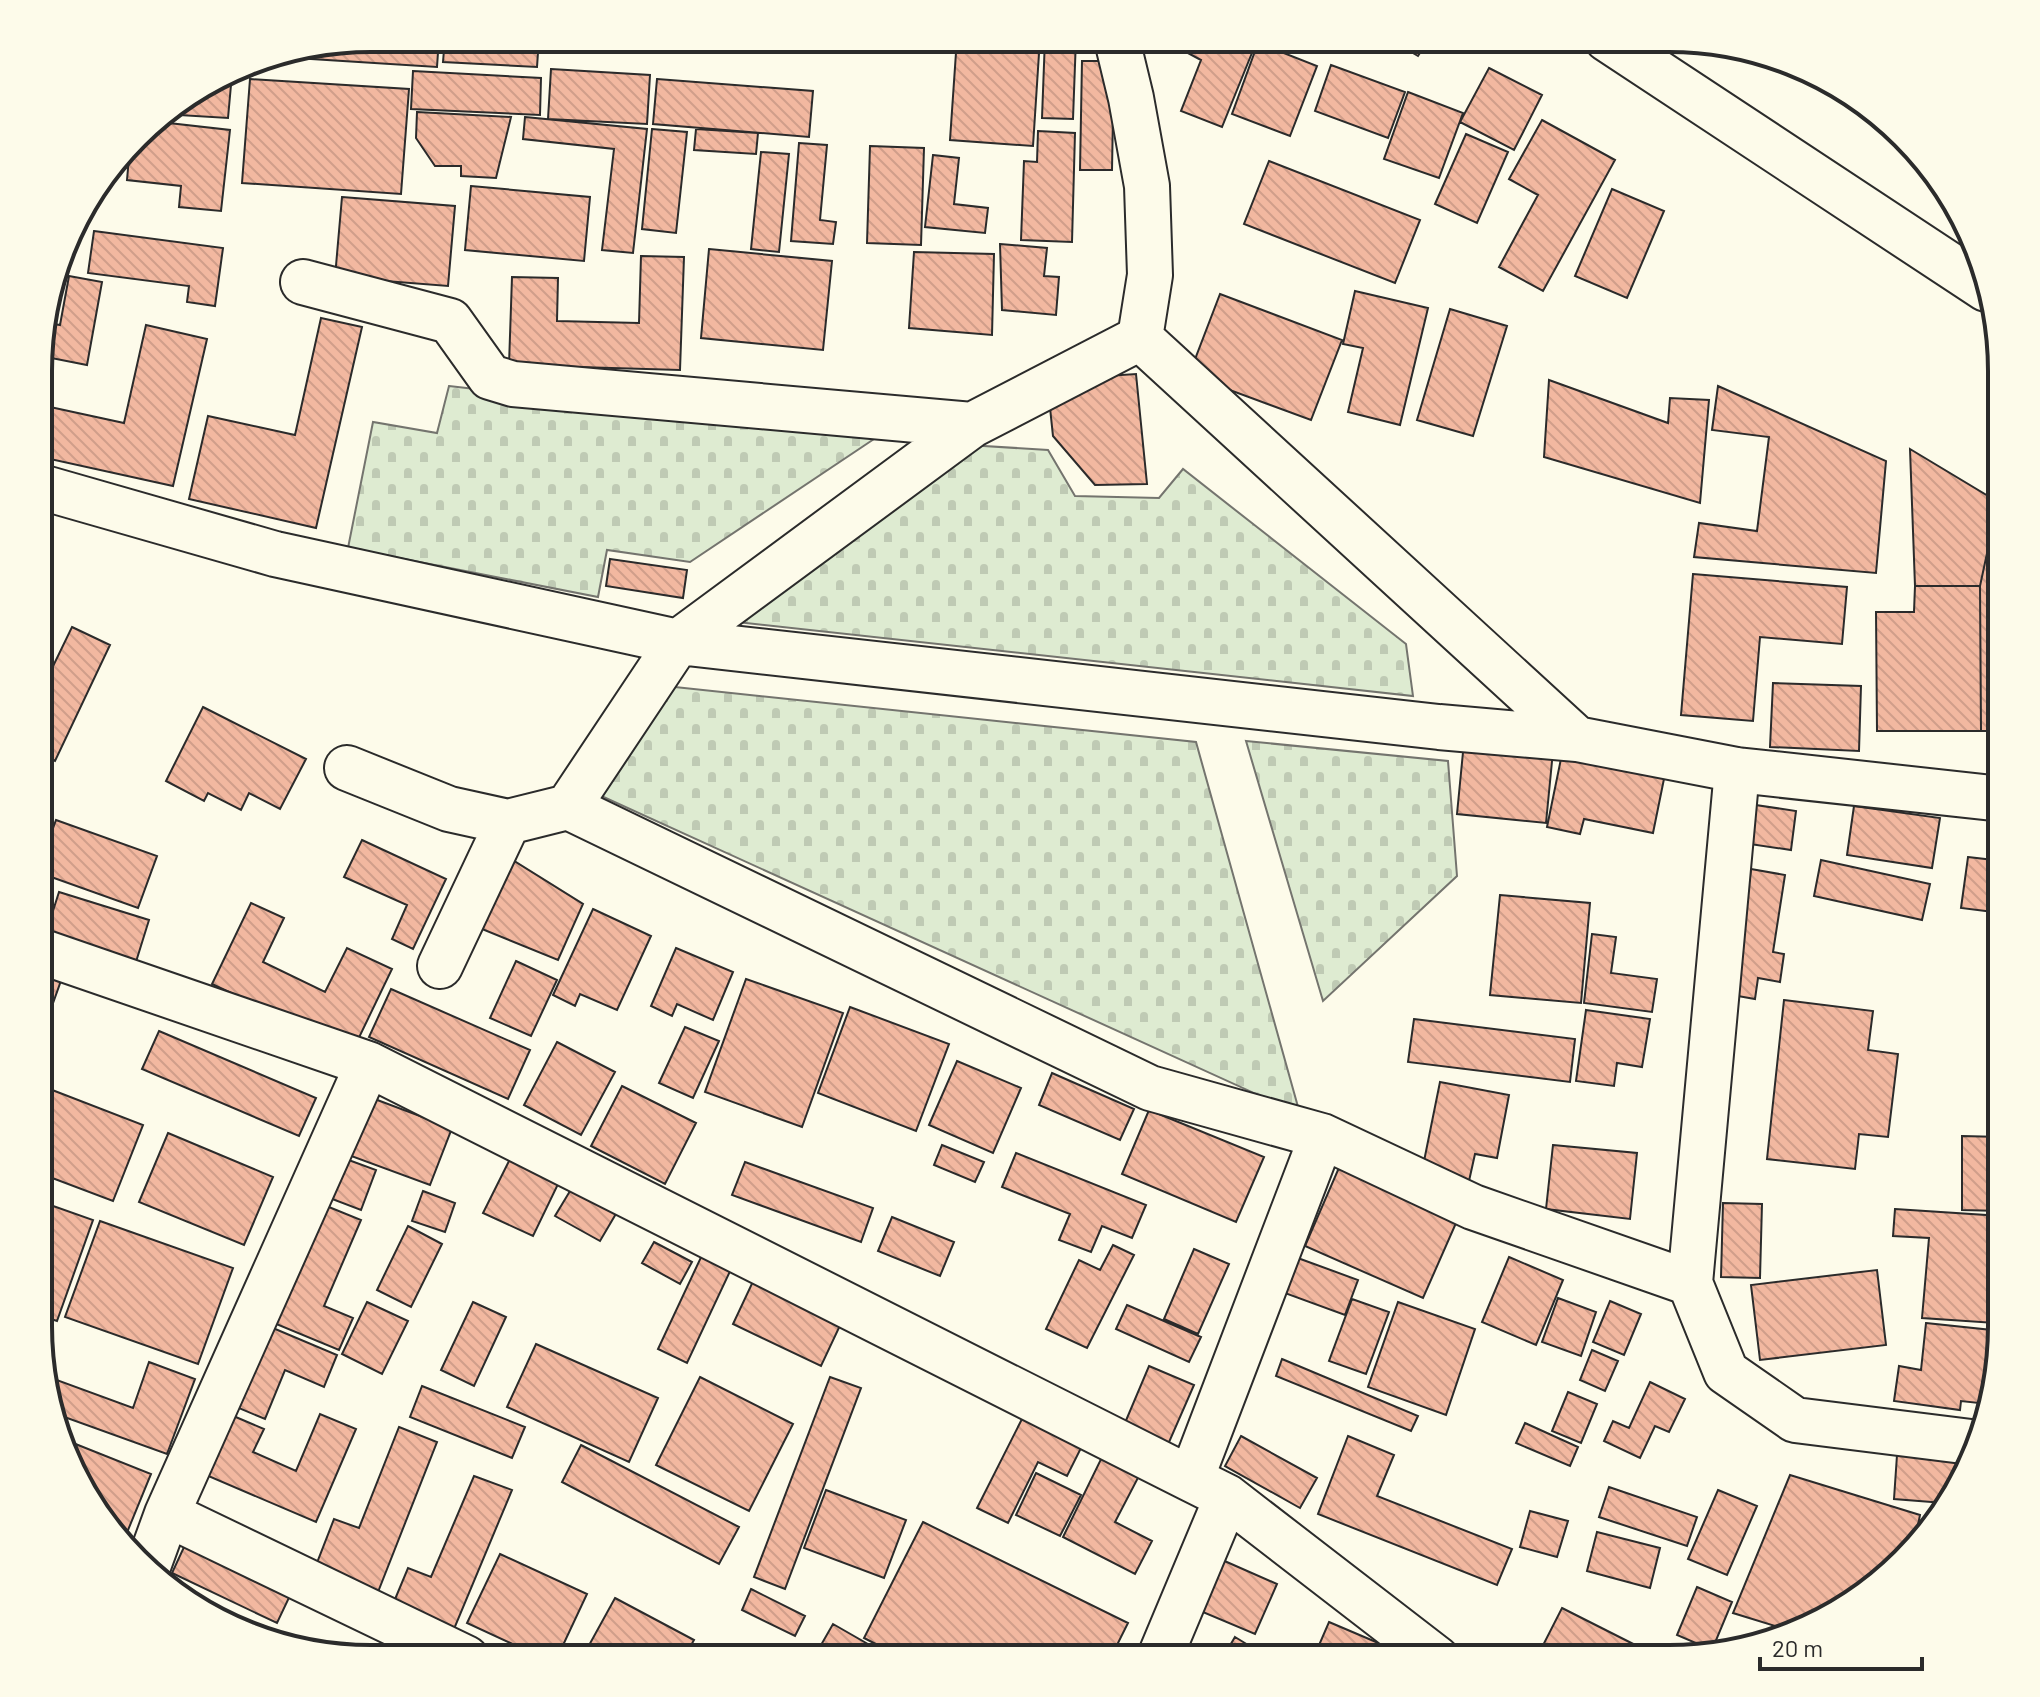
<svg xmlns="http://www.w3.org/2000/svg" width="2040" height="1697" font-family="Barlow,sans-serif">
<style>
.cemetery{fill:url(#cemetery-stones);stroke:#74746e;stroke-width:2}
.building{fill:url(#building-back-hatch);stroke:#2b2b2b;stroke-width:2}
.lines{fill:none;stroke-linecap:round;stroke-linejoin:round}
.minor-casing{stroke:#2b2b2b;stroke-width:48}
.highway-casing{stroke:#2b2b2b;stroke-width:48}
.minor{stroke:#fdfbea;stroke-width:44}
.highway{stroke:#fdfbea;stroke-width:44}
.rim{fill:none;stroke:#2b2b2b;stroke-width:4}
</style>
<defs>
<pattern id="cemetery-stones" width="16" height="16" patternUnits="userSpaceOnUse" patternTransform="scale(2)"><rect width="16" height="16" fill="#deebd1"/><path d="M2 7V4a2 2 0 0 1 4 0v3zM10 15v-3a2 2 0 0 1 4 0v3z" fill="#bfcab4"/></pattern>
<pattern id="building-back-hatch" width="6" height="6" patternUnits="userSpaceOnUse" patternTransform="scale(2)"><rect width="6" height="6" fill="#f2b8a0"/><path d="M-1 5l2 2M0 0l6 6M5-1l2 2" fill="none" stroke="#d09e8a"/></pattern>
</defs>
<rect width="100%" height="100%" fill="#fdfbea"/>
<path class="cemetery" d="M 449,386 L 880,435 L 690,562 L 607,550 L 598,597 L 348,548 L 373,422 L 437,433 Z
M 968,445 L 1048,450 L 1075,496 L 1159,498 L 1183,469 L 1406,644 L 1413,696 L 710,619 Z
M 656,685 L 1196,742 L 1300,1114 L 586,789 Z
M 1246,741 L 1448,761 L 1457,876 L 1323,1001 Z"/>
<path class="building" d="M 371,38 L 439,38 L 437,67 L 296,58 L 296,50 Z
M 445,38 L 539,38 L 537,67 L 443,62 Z
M 957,38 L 1040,38 L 1033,146 L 950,140 Z
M 1045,38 L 1076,38 L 1073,119 L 1042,118 Z
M 1160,38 L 1258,38 L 1222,127 L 1181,111 L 1201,60 Z
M 1389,39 L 1429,39 L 1418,56 Z
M 1258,43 L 1317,66 L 1290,136 L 1232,114 Z
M 1082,61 L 1114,61 L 1112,170 L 1080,170 Z
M 1331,65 L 1405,92 L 1388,138 L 1315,111 Z
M 1489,68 L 1542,95 L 1514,150 L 1460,122 Z
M 551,69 L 650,75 L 647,124 L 548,119 Z
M 413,71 L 541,78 L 540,115 L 411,109 Z
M 232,74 L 228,118 L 162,114 Z
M 250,79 L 409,89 L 401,194 L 242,183 Z
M 657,79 L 813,91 L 809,137 L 653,124 Z
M 1408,92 L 1463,113 L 1439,178 L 1384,159 Z
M 417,112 L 511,117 L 496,178 L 461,176 L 461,166 L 435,166 L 416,138 Z
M 525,117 L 647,129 L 633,253 L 602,250 L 614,149 L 523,139 Z
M 1542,120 L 1615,160 L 1543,291 L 1499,267 L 1538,195 L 1509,179 Z
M 151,121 L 230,130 L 221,211 L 179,207 L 181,186 L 127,180 L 130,146 Z
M 652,129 L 687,132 L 676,233 L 642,229 Z
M 696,129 L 758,133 L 756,154 L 694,150 Z
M 1038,131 L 1075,133 L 1072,242 L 1021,240 L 1024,161 L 1037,162 Z
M 1466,134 L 1508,152 L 1477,223 L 1435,204 Z
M 799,143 L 827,145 L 820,220 L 836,222 L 833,244 L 791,241 Z
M 870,146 L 924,148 L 921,245 L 867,243 Z
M 761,152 L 789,154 L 779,252 L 751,249 Z
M 933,155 L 959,158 L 954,204 L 988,208 L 985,233 L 925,227 Z
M 1269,161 L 1420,220 L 1395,283 L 1244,224 Z
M 471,186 L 590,197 L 584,261 L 465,250 Z
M 1612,189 L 1664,211 L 1627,298 L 1575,276 Z
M 342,197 L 455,206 L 448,286 L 335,277 Z
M 94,231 L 223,248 L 215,306 L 187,302 L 189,286 L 88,273 Z
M 1000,244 L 1047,248 L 1044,276 L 1059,277 L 1056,315 L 1002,310 Z
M 709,249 L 832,261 L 823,350 L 701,338 Z
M 914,252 L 994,254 L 992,335 L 909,328 Z
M 641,256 L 684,257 L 680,370 L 509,365 L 512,277 L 558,278 L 557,321 L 639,323 Z
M 69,276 L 102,282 L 87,365 L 41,356 L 43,322 L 60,325 Z
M 1355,291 L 1428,308 L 1400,425 L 1348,412 L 1363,348 L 1343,344 Z
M 1220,294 L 1342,340 L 1311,420 L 1189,375 Z
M 1450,309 L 1507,326 L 1473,436 L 1417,420 Z
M 321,318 L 362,327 L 316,528 L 189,499 L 208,416 L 295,435 Z
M 146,325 L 207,339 L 173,486 L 41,457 L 41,405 L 124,423 Z
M 1136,374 L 1147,484 L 1095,485 L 1053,436 L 1049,398 L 1091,377 Z
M 1549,380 L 1668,423 L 1670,398 L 1709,400 L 1700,503 L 1544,457 Z
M 1718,386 L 1886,461 L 1876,573 L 1694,557 L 1699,523 L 1757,531 L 1769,437 L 1712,430 Z
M 1910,449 L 1998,502 L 1980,586 L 1915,586 Z
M 1998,502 L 2002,505 L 2002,731 L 1981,731 L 1980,586 Z
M 610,559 L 687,570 L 683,598 L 606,586 Z
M 1693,574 L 1847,587 L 1842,644 L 1760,637 L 1753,721 L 1681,715 Z
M 1915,586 L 1980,586 L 1981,731 L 1877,731 L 1876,612 L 1914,612 Z
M 72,627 L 110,645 L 55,761 L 40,754 L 40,693 Z
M 1773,683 L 1861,686 L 1859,751 L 1770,747 Z
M 203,707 L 306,759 L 280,809 L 249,793 L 241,810 L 208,793 L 204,801 L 166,781 Z
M 1464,742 L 1553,751 L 1546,823 L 1457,814 Z
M 1563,749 L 1666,769 L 1653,833 L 1584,819 L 1580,834 L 1547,827 Z
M 1749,804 L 1796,811 L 1791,850 L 1743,843 Z
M 1854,806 L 1940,818 L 1932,868 L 1847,855 Z
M 1991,816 L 2002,817 L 2002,854 L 1988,852 Z
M 56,820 L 157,856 L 138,908 L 40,873 L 40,864 Z
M 362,840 L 446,879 L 413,949 L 392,939 L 407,905 L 344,877 Z
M 508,857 L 583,904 L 558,960 L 477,927 Z
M 1968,857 L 2002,861 L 2002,913 L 1961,908 Z
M 1821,860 L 1930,884 L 1922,920 L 1814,896 Z
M 1751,869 L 1785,875 L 1773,952 L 1784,954 L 1780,982 L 1758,978 L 1755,999 L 1732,995 Z
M 59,892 L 149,920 L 135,965 L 45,936 Z
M 1500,895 L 1590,903 L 1581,1003 L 1490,995 Z
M 251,903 L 284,918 L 263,962 L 325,992 L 347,948 L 392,969 L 353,1050 L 212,984 Z
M 593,909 L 651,936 L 617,1010 L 580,994 L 575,1006 L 553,995 Z
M 1592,934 L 1616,937 L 1611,973 L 1657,979 L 1652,1012 L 1584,1003 Z
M 676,948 L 733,972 L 713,1020 L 677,1004 L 672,1016 L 651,1006 Z
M 516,961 L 557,980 L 531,1036 L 490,1018 Z
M 40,966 L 63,975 L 42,1034 L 39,1033 Z
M 746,979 L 843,1013 L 802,1127 L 705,1092 Z
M 391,989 L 530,1050 L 508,1099 L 369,1037 Z
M 1784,1000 L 1873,1011 L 1868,1050 L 1898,1054 L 1888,1137 L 1859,1134 L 1855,1169 L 1767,1159 Z
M 850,1007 L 949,1044 L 916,1131 L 818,1093 Z
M 1586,1010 L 1650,1019 L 1642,1067 L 1617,1063 L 1614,1086 L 1576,1081 Z
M 1414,1019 L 1575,1039 L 1570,1082 L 1408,1062 Z
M 685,1027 L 719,1041 L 693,1098 L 659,1083 Z
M 159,1031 L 316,1098 L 299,1136 L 142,1069 Z
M 557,1042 L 615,1072 L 581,1135 L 524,1105 Z
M 957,1061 L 1021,1088 L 993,1153 L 929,1125 Z
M 1052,1073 L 1134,1109 L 1120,1140 L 1039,1105 Z
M 1440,1082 L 1509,1095 L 1497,1158 L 1475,1154 L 1467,1190 L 1420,1181 Z
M 622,1086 L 696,1123 L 665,1184 L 591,1146 Z
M 47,1088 L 143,1125 L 113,1201 L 39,1173 L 39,1108 Z
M 364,1095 L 452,1128 L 430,1185 L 343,1153 Z
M 1149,1110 L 1264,1157 L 1236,1222 L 1122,1174 Z
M 168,1133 L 273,1177 L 244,1245 L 139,1202 Z
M 1962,1136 L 2001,1137 L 2001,1211 L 1962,1210 Z
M 942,1145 L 984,1162 L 975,1182 L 934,1165 Z
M 1553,1145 L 1637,1153 L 1630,1219 L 1546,1209 Z
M 1016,1153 L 1146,1205 L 1132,1238 L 1102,1226 L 1091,1252 L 1059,1240 L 1070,1214 L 1002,1187 Z
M 335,1155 L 376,1170 L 361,1210 L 319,1194 Z
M 511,1157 L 560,1180 L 533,1236 L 483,1213 Z
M 745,1162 L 873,1208 L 861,1242 L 732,1195 Z
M 1341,1163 L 1460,1214 L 1423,1298 L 1305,1246 Z
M 573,1186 L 617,1212 L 600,1241 L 555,1216 Z
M 423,1191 L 455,1203 L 445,1232 L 412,1221 Z
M 39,1201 L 93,1220 L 57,1321 L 39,1315 Z
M 319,1203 L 361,1220 L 324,1306 L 353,1318 L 339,1350 L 269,1321 Z
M 1723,1203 L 1762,1204 L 1760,1278 L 1721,1277 Z
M 1895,1209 L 2001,1216 L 1995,1323 L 1922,1318 L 1929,1238 L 1893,1236 Z
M 892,1217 L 954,1242 L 940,1276 L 878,1251 Z
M 100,1221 L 233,1268 L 198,1364 L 65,1317 Z
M 408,1226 L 442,1244 L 411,1307 L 377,1290 Z
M 654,1242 L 692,1262 L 680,1284 L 642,1263 Z
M 1113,1245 L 1134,1255 L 1087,1348 L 1046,1329 L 1079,1260 L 1100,1270 Z
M 1194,1249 L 1229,1264 L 1198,1334 L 1164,1319 Z
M 703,1253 L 732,1267 L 687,1363 L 658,1349 Z
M 1295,1257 L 1358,1280 L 1345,1315 L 1282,1292 Z
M 1509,1257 L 1563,1280 L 1536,1345 L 1482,1322 Z
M 1877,1270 L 1886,1345 L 1760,1360 L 1751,1285 Z
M 756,1275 L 844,1317 L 821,1366 L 733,1324 Z
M 1558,1298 L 1596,1312 L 1581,1356 L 1542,1342 Z
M 1352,1299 L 1389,1312 L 1366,1374 L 1329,1361 Z
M 1610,1301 L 1641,1314 L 1624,1355 L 1593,1342 Z
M 367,1302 L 408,1321 L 382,1374 L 342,1354 Z
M 473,1302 L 506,1317 L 474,1386 L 441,1370 Z
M 1398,1302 L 1475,1329 L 1446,1415 L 1368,1387 Z
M 1127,1305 L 1201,1337 L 1189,1362 L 1116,1329 Z
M 261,1323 L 337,1355 L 324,1387 L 285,1370 L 265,1419 L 227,1403 Z
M 1926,1323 L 2001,1331 L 2001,1349 L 1988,1404 L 1961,1401 L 1960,1410 L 1894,1401 L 1899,1366 L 1921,1370 Z
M 536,1344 L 658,1398 L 629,1462 L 507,1407 Z
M 1592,1350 L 1618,1361 L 1605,1391 L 1580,1380 Z
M 1282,1359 L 1418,1416 L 1411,1431 L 1276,1376 Z
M 149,1362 L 195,1379 L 167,1454 L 56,1414 L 46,1376 L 133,1408 Z
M 1149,1366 L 1194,1385 L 1163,1456 L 1119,1437 Z
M 700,1377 L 793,1424 L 749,1511 L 656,1465 Z
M 830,1377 L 861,1388 L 785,1589 L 754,1577 Z
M 1650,1382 L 1685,1399 L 1669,1432 L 1655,1426 L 1640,1458 L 1604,1441 L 1613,1421 L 1629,1428 Z
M 422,1386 L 525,1427 L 512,1458 L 410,1417 Z
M 1568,1392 L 1597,1404 L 1581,1443 L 1552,1431 Z
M 224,1412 L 264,1429 L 253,1452 L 296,1471 L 320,1414 L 356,1429 L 316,1522 L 199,1472 Z
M 1024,1415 L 1083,1444 L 1067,1476 L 1038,1462 L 1008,1523 L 977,1508 Z
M 1525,1423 L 1578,1447 L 1570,1466 L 1516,1443 Z
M 399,1427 L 437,1442 L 378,1592 L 315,1568 L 334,1519 L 359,1528 Z
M 1241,1436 L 1317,1478 L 1300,1508 L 1225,1466 Z
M 1348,1436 L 1394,1455 L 1377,1496 L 1512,1549 L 1497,1585 L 1318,1514 Z
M 63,1439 L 151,1474 L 126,1535 L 112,1529 L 72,1473 Z
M 581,1445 L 739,1527 L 719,1564 L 562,1482 Z
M 1104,1453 L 1141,1472 L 1115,1522 L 1152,1541 L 1135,1574 L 1063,1537 Z
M 1897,1455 L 1972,1461 L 1944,1503 L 1894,1499 Z
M 1036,1473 L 1081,1495 L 1060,1536 L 1016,1515 Z
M 1790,1475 L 1920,1515 L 1913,1550 L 1905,1561 L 1798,1633 L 1733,1613 Z
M 474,1476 L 512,1490 L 454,1629 L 393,1604 L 408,1568 L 431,1577 Z
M 1609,1487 L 1697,1517 L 1687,1546 L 1599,1517 Z
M 826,1490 L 906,1520 L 884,1578 L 804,1548 Z
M 1718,1490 L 1757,1506 L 1727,1575 L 1688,1559 Z
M 1530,1511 L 1568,1521 L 1557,1557 L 1520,1547 Z
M 923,1522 L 1128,1623 L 1110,1659 L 905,1659 L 864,1638 Z
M 1597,1532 L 1660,1548 L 1650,1588 L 1587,1571 Z
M 190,1534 L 295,1585 L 277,1623 L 172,1573 Z
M 500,1554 L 587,1594 L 557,1658 L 543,1658 L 467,1623 Z
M 1220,1559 L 1277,1584 L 1255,1634 L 1198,1610 Z
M 1697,1587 L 1732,1602 L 1712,1650 L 1677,1635 Z
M 751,1589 L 805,1616 L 795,1636 L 742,1610 Z
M 615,1598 L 694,1640 L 684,1658 L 582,1658 Z
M 1562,1608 L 1663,1659 L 1536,1659 Z
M 1329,1622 L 1416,1659 L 1313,1659 Z
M 833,1624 L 894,1659 L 813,1659 Z
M 396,1630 L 421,1658 L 393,1658 L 384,1654 Z
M 1235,1637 L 1271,1659 L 1222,1659 Z"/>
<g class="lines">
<g class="minor-casing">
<path id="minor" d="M 1117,40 L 1131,98 L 1147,186 L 1150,275 L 1140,338
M 303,282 L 450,321 L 490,377 L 513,384 L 972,425
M 1140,338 L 1577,739
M 41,487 L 275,554 L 678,642 L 1439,727 L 1577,739 L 1737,770 L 2002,799
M 347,768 L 449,809 L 508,822 L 568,807 L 1150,1088 L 1322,1136 L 1473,1207 L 1690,1283 L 1726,1372 L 1795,1420 L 1979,1443
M 568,807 L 678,642 L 972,425 L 1140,338
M 40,951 L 368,1064 L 1191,1479 L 1227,1497 L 1437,1659
M 440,966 L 508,822
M 1690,1283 L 1737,770
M 1191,1479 L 1322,1136
M 167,1514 L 466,1658
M 147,1569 L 167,1514 L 368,1064
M 1159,1659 L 1227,1497"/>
</g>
<g class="highway-casing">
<path id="highway" d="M 1607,39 L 1986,289"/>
</g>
<use href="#minor" class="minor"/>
<use href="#highway" class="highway"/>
</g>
<path d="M0 0H2040V1697H0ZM371 52H1669A319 319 0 0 1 1988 371V1326A319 319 0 0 1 1669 1645H371A319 319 0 0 1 52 1326V371A319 319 0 0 1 371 52Z" fill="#fdfbea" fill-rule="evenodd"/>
<path class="rim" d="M371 52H1669A319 319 0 0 1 1988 371V1326A319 319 0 0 1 1669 1645H371A319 319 0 0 1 52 1326V371A319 319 0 0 1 371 52Z"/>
<path d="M1760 1657v12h162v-12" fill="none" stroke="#2b2b2b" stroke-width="4"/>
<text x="1772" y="1657" font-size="24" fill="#2b2b2b" stroke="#fdfbea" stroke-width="6" paint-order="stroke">20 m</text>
</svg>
